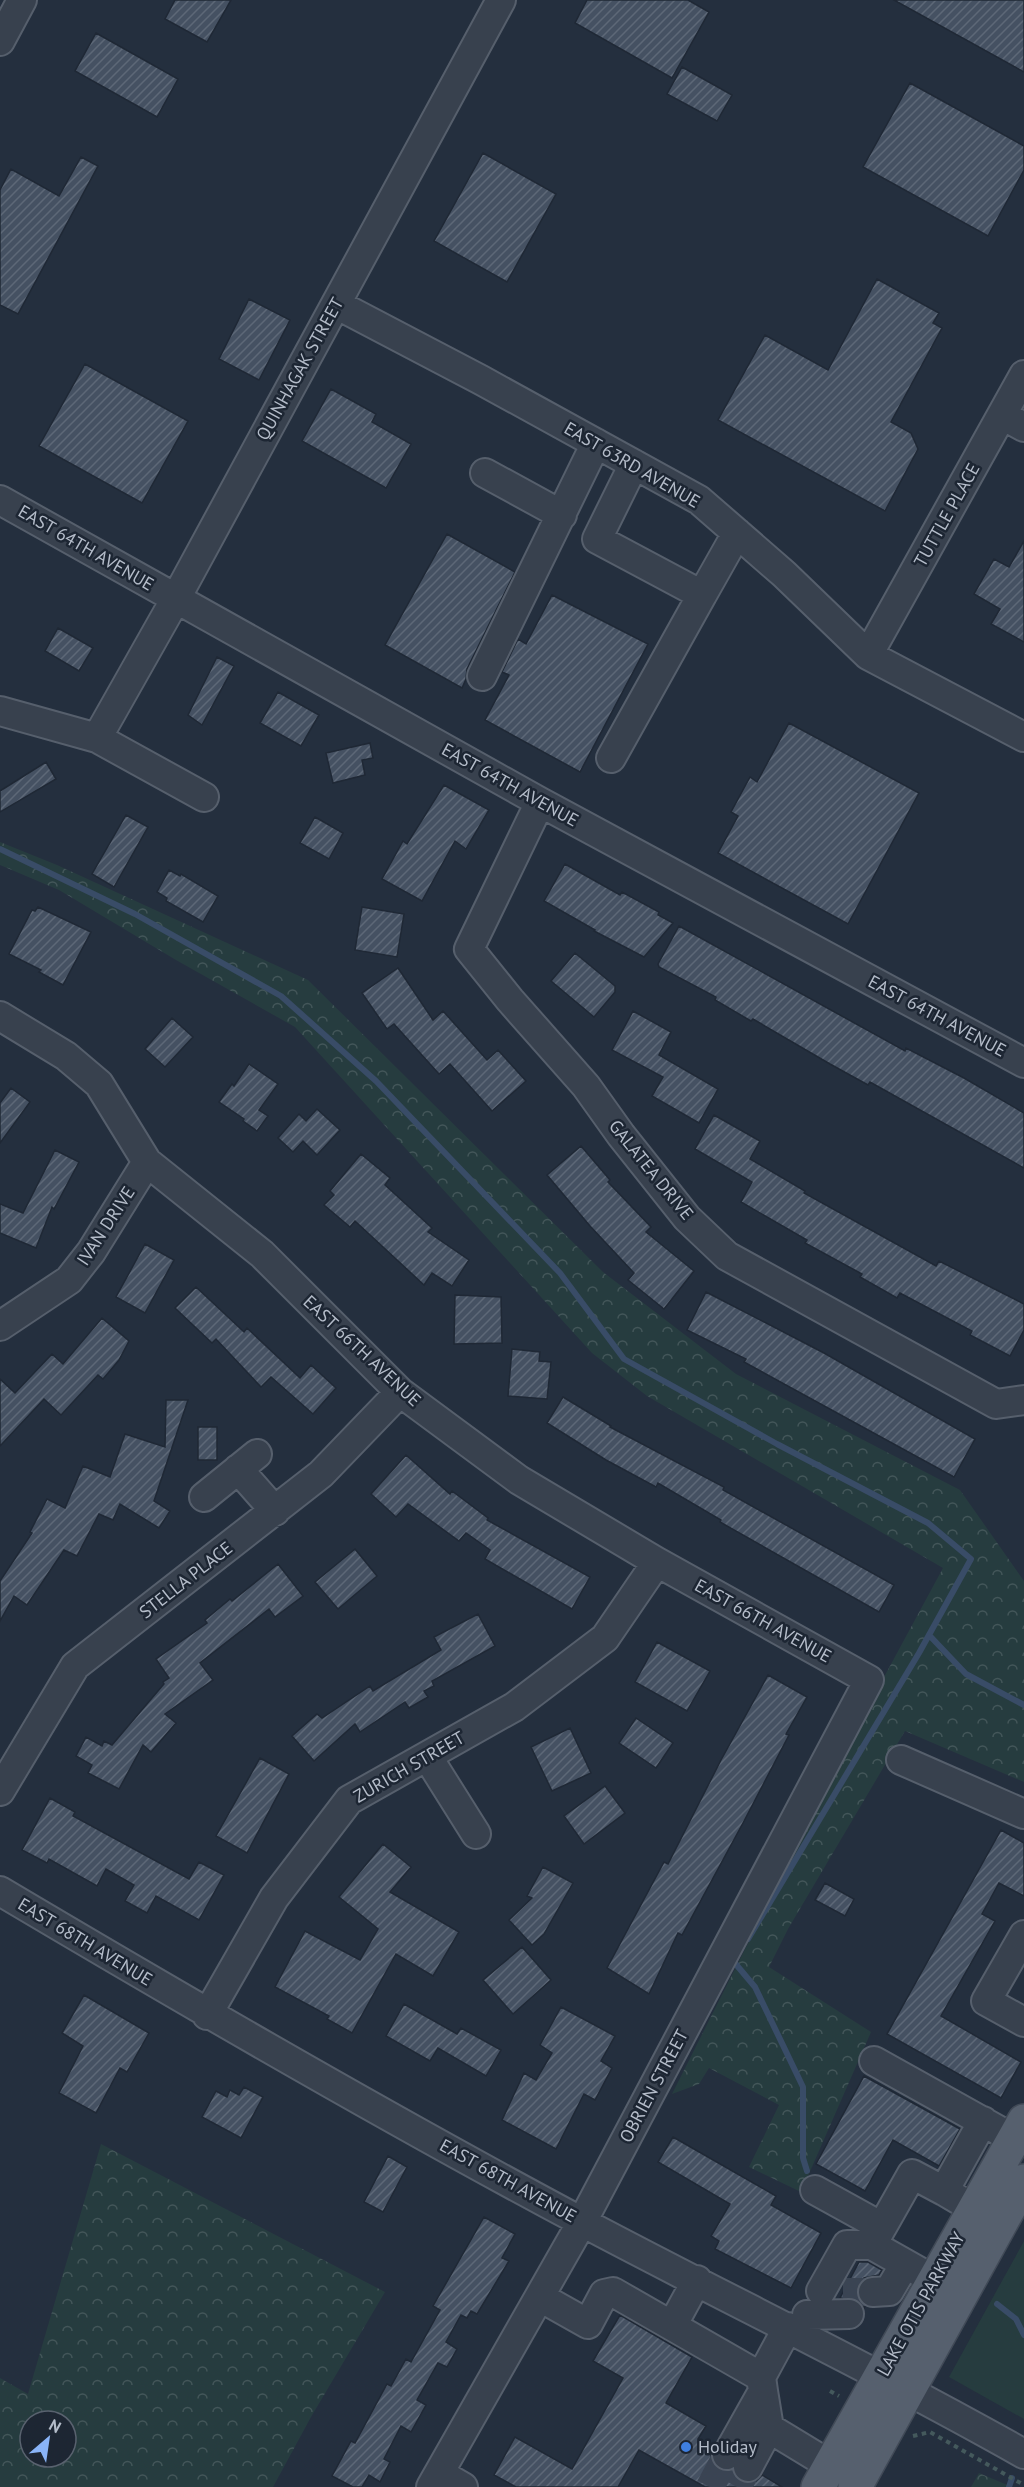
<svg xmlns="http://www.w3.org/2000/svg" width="1024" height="2487" font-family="'PT Sans',sans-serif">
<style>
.forest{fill:url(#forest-crowns);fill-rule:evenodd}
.park{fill:#263c3f}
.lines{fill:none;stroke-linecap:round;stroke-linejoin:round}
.stream{stroke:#394c67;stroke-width:6}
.building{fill:url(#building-hatch);stroke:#1f2835;stroke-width:1.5}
.minor-tunnel{stroke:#3a4453;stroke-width:28;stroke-dasharray:28 14;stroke-linecap:butt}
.minor-casing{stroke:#565f6c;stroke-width:32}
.major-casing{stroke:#414a57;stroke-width:36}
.path{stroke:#44595c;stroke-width:4;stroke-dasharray:4.5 4.5;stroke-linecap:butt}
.minor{stroke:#38414e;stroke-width:28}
.major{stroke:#56606e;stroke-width:33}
.shop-dot{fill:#3f7fe0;stroke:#1d2633;stroke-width:2}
.labels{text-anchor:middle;stroke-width:5;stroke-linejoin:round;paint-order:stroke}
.street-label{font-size:18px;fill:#b4bcc9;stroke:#1d2633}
.poi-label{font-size:18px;fill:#b4bcc9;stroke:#1d2633;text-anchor:start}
</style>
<defs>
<pattern id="forest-crowns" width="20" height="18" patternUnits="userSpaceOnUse" patternTransform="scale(1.5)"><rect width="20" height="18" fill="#263c3f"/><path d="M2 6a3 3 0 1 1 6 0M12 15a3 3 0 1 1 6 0" fill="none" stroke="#435659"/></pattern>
<pattern id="building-hatch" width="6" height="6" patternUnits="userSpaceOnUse" patternTransform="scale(1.5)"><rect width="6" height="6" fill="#455162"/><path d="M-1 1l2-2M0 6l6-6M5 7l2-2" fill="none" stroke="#5d6877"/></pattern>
</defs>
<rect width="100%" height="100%" fill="#242f3e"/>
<path class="forest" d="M 0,842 L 57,865 L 308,980 L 603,1272 L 736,1374 L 960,1490 L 1024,1581 L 1024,1782 L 905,1731 L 788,1929 L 769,1967 L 871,2032 L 801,2192 L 749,2167 L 779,2105 L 709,2068 L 699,2084 L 672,2094 L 857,1727 L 943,1568 L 647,1396 L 592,1353 L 295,1027 L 176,960 L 59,890 L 0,865 Z
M 101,2144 L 385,2292 L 311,2417 L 273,2487 L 0,2487 L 0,2378 L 28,2394 ZM 30,2421 L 66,2421 L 66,2457 L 30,2457 Z
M 979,2473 L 1012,2487 L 971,2487 Z"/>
<path class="park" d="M 1024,2241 L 1024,2419 L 949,2377 Z"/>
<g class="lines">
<path class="stream" d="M 0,849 L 135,914 L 281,996 L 376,1081 L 560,1273 L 624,1359 L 777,1444 L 928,1523 L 971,1559 L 919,1653 L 748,1939
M 929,1635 L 966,1674 L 1024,1705
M 736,1958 L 734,1962 L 755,1987 L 803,2087 L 803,2158 L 807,2171
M 997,2304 L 1016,2319 L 1024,2335
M 1009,2487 L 1012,2478"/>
</g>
<path class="building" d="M 175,0 L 231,0 L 207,42 L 165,19 Z
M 587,0 L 688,0 L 709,12 L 672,78 L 575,23 Z
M 894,0 L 1024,0 L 1024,72 Z
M 96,33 L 178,79 L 157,117 L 75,71 Z
M 682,67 L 732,95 L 717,121 L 667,94 Z
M 910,83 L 1024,146 L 1024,170 L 988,236 L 863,167 Z
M 483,153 L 556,194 L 507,282 L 434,241 Z
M 81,157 L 98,166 L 18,314 L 0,305 L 0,190 L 11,169 L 59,196 Z
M 877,279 L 939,313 L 933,323 L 942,328 L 891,422 L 911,433 L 918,449 L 885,511 L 718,420 L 765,335 L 828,370 Z
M 249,299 L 290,320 L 259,380 L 219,359 Z
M 85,364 L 188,421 L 142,503 L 39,446 Z
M 331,389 L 376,414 L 372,422 L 411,444 L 386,488 L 302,441 Z
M 447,534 L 515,572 L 467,669 L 466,679 L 462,688 L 385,645 Z
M 1024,541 L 1024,642 L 991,624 L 1000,609 L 974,594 L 994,559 L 1009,567 Z
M 552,595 L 648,644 L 580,772 L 485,720 L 509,675 L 502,672 L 518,639 L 526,644 Z
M 58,628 L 93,648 L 79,671 L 45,651 Z
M 217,657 L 234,666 L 202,725 L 188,715 Z
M 278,692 L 319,715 L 301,746 L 260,723 Z
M 789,723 L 919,793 L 848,924 L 718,853 L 738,816 L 731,812 L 750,777 L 757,782 Z
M 370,743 L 373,758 L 362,760 L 365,775 L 333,783 L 326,753 Z
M 46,762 L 56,779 L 0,812 L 0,791 Z
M 444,785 L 489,810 L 466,849 L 455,841 L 422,901 L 382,879 L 403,841 L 407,844 Z
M 126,815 L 148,827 L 114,887 L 92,874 Z
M 315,817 L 343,833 L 329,859 L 300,843 Z
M 565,864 L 620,895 L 622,892 L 659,912 L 658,915 L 673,923 L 644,957 L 594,931 L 595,930 L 544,901 Z
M 169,870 L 180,876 L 181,874 L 218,896 L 203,922 L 166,901 L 167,898 L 157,892 Z
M 38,907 L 91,932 L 63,985 L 39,972 L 41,970 L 9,954 L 32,910 L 35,911 Z
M 362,907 L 404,914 L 397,957 L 355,950 Z
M 679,926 L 905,1051 L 906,1048 L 964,1078 L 1024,1113 L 1024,1168 L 870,1082 L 868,1085 L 830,1064 L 753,1019 L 751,1021 L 715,1000 L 716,997 L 659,967 L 658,964 Z
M 575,953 L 615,986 L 615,992 L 594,1017 L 551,981 Z
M 398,968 L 433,1020 L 443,1011 L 487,1060 L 498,1050 L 526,1081 L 492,1111 L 450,1064 L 439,1074 L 394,1024 L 387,1029 L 362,993 Z
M 633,1011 L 671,1032 L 659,1055 L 718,1089 L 699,1123 L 652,1096 L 663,1077 L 612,1050 Z
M 172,1018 L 193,1037 L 165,1067 L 145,1049 Z
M 249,1064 L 278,1084 L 259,1110 L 268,1116 L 257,1131 L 243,1121 L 244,1119 L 219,1102 L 232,1084 L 234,1086 Z
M 11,1088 L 30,1102 L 0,1143 L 0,1103 Z
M 317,1109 L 340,1130 L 317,1155 L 303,1141 L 293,1152 L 278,1138 L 299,1114 L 306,1121 Z
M 714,1115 L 760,1141 L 750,1159 L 805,1191 L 804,1193 L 936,1266 L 939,1261 L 1024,1304 L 1024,1330 L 1010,1356 L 970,1335 L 972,1331 L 900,1293 L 897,1298 L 860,1277 L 862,1274 L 805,1243 L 807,1240 L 741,1202 L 752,1182 L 695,1149 Z
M 581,1146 L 610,1180 L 608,1182 L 651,1227 L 646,1232 L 694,1271 L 664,1309 L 628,1280 L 634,1273 L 590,1226 L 547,1175 Z
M 55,1150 L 79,1162 L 54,1209 L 52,1207 L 36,1248 L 0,1233 L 0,1204 L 23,1213 Z
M 361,1154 L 390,1178 L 385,1185 L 432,1228 L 428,1232 L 469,1260 L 452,1286 L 432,1273 L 424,1285 L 355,1221 L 350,1227 L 324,1205 L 334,1195 L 330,1191 Z
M 145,1244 L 174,1260 L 145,1313 L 116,1297 Z
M 196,1287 L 244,1332 L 247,1328 L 300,1378 L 311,1365 L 336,1388 L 313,1414 L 271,1377 L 261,1387 L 216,1339 L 212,1343 L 175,1308 Z
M 706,1292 L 824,1353 L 975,1439 L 954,1477 L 744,1362 L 746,1359 L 687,1330 Z
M 455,1295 L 501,1297 L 502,1343 L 454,1344 Z
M 102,1318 L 129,1341 L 119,1360 L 103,1379 L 98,1375 L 61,1415 L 44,1399 L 0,1446 L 0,1379 L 15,1393 L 52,1354 L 63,1364 Z
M 512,1349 L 540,1352 L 539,1361 L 551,1362 L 547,1399 L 508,1396 Z
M 563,1397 L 611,1426 L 610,1427 L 724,1487 L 723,1490 L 894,1585 L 879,1612 L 720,1522 L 721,1520 L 658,1483 L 656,1487 L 606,1460 L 547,1423 Z
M 166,1400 L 188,1400 L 154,1501 L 170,1511 L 159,1528 L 120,1504 L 113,1520 L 99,1514 L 77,1556 L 64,1550 L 27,1605 L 14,1596 L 0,1621 L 0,1581 L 32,1533 L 30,1532 L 47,1499 L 65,1508 L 83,1466 L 110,1477 L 125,1434 L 165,1447 Z
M 198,1427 L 217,1427 L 217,1460 L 198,1460 Z
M 406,1455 L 450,1494 L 452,1491 L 488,1518 L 487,1520 L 590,1577 L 572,1609 L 485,1559 L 490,1550 L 466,1533 L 459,1541 L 408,1504 L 396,1517 L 371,1494 Z
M 355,1549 L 377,1576 L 338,1609 L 315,1582 Z
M 278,1564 L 303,1596 L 275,1617 L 269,1609 L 200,1663 L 213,1680 L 165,1714 L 176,1723 L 151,1752 L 143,1745 L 119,1789 L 88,1773 L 92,1765 L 76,1756 L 86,1737 L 102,1746 L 104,1741 L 112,1745 L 164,1684 L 163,1682 L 169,1678 L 156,1659 L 207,1623 L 205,1620 L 230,1599 L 232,1601 Z
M 478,1614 L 495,1646 L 432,1681 L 434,1686 L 424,1691 L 428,1697 L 409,1708 L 405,1702 L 360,1732 L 355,1724 L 314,1761 L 292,1736 L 317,1714 L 322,1718 L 370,1686 L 373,1691 L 441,1650 L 434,1637 Z
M 657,1642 L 710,1671 L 687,1711 L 635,1682 Z
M 768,1675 L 807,1697 L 786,1734 L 789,1735 L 743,1823 L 682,1935 L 678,1933 L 649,1994 L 607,1968 L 664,1862 L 668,1864 L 721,1760 Z
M 636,1718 L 673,1743 L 656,1768 L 619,1743 Z
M 570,1728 L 591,1773 L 552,1791 L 531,1747 Z
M 260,1758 L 289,1774 L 247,1853 L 216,1836 Z
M 605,1786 L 625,1813 L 584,1844 L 564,1816 Z
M 50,1798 L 75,1812 L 73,1816 L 189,1879 L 199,1862 L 224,1875 L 199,1920 L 156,1896 L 147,1913 L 125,1901 L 134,1885 L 106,1869 L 97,1886 L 49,1859 L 47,1863 L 22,1850 Z
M 1001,1830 L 1024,1843 L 1024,1896 L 999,1883 L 982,1914 L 995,1921 L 941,2016 L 1021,2062 L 1001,2098 L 887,2034 Z
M 383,1844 L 411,1867 L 390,1892 L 459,1932 L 433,1976 L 396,1954 L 352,2033 L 327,2019 L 329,2016 L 275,1987 L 305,1931 L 360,1960 L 378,1929 L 339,1897 Z
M 543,1867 L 573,1883 L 544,1934 L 532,1945 L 509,1920 L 532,1898 L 527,1896 Z
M 825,1883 L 854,1899 L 845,1916 L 815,1900 Z
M 522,1947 L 551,1980 L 513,2014 L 483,1980 Z
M 84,1995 L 149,2033 L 127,2072 L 120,2068 L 96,2113 L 59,2093 L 83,2046 L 62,2033 Z
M 404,2004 L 457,2034 L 461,2028 L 501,2050 L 486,2076 L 438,2048 L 430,2061 L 386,2036 Z
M 561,2007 L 615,2036 L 601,2061 L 612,2068 L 595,2100 L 584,2094 L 556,2149 L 502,2120 L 524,2073 L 536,2080 L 552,2053 L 540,2045 Z
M 864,2076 L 960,2129 L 939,2166 L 893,2140 L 865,2191 L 816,2164 Z
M 244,2087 L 263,2097 L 241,2138 L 202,2117 L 216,2091 L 227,2097 L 230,2090 L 239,2095 Z
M 673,2137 L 776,2196 L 771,2205 L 821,2233 L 791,2288 L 715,2249 L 719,2241 L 711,2236 L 730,2204 L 658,2162 Z
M 388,2156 L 407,2167 L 383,2212 L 364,2202 Z
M 484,2217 L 515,2234 L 502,2258 L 509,2261 L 477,2314 L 471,2311 L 467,2318 L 461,2315 L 446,2342 L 457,2349 L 447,2367 L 438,2363 L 417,2400 L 426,2405 L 411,2432 L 401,2426 L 384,2459 L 390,2462 L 380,2482 L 369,2475 L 362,2487 L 353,2487 L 332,2476 L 351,2441 L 355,2443 L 387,2384 L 391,2386 L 406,2359 L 411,2362 L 440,2310 L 433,2306 Z
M 859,2262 L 868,2262 L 882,2270 L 879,2275 L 864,2278 L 858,2285 L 857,2294 L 860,2302 L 865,2306 L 864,2308 L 856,2299 L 840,2298 Z
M 620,2315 L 692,2357 L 666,2403 L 706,2426 L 698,2439 L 713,2447 L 711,2456 L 713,2464 L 719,2470 L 732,2470 L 734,2476 L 741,2482 L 749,2483 L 756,2481 L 762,2475 L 782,2487 L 705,2487 L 639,2450 L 618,2487 L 516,2487 L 494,2475 L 515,2437 L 572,2469 L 623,2378 L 593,2361 Z"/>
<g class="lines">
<path class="minor-tunnel" d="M 843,2292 L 873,2292
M 710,2487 L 727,2455
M 737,2487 L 748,2467"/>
<g class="minor-casing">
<path id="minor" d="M 0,41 L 22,0
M 336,304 L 481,380 L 699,500 L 784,574 L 868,655 L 1024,737
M 1002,415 L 1024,427
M 634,464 L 597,539 L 702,595 L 737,533
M 485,473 L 562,515
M 0,500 L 540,802 L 1024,1063
M 868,655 L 1024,375
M 482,676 L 596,443
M 0,711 L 97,738 L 204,797
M 97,738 L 175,600 L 501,0
M 611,758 L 702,595
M 540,802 L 469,949 L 510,1000 L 586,1086 L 621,1135 L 687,1218 L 727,1256 L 996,1404 L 1024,1400
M 0,1016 L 66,1056 L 99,1084 L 147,1162 L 262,1254 L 400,1392 L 519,1480 L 657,1562 L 869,1680 L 582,2222 L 431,2487
M 0,1326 L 69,1280 L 91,1252 L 147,1162
M 238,1469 L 275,1511
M 204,1497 L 257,1454
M 427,1756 L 476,1834
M 901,1760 L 1024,1814
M 0,1791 L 75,1666 L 321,1474 L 400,1392
M 0,1891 C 192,2005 385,2117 582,2222 C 729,2300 879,2372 1024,2454
M 1024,1935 L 986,2001 L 1024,2022
M 207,2015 L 274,1898 L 349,1800 L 514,1707 L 605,1638 L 657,1562
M 874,2061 L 1014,2139
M 815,2190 L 882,2227 L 912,2174 L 944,2191
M 961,2201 L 944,2191 L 983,2121
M 882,2227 L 872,2245 L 934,2280
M 821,2291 L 847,2245 L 872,2245
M 873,2292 L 889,2291 L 905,2264
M 540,2297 L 588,2324 L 604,2294 L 613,2292 L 761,2377 L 763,2391 L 727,2455
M 807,2315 L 849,2314
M 672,2326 L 697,2280
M 761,2377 L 788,2327
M 769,2428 L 830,2465
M 748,2467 L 769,2428 L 763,2391
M 439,2473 L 463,2487"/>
</g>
<g class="major-casing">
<path id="major" d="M 818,2487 L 1024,2121
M 855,2487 L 1024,2181"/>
</g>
<path class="path" d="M 830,2391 L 839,2396
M 913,2436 L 930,2432 L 1024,2485"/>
<use href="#minor" class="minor"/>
<use href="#major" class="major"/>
</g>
<circle class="shop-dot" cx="686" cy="2447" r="6"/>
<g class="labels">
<g class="street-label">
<text transform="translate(300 369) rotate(-61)" y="6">QUINHAGAK STREET</text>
<text transform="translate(632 465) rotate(30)" y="6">EAST 63RD AVENUE</text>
<text transform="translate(947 515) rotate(-61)" y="6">TUTTLE PLACE</text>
<text transform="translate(86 548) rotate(30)" y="6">EAST 64TH AVENUE</text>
<text transform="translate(510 785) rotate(29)" y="6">EAST 64TH AVENUE</text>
<text transform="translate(937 1016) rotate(28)" y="6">EAST 64TH AVENUE</text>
<text transform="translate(651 1170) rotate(51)" y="6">GALATEA DRIVE</text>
<text transform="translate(106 1226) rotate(-57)" y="6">IVAN DRIVE</text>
<text transform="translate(362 1351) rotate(43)" y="6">EAST 66TH AVENUE</text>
<text transform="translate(186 1580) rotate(-38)" y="6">STELLA PLACE</text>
<text transform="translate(763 1621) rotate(29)" y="6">EAST 66TH AVENUE</text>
<text transform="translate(409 1767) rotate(-30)" y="6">ZURICH STREET</text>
<text transform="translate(85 1942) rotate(31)" y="6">EAST 68TH AVENUE</text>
<text transform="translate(654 2086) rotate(-62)" y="6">OBRIEN STREET</text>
<text transform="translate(508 2181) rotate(29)" y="6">EAST 68TH AVENUE</text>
<text transform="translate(921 2304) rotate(-61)" y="6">LAKE OTIS PARKWAY</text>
</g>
<g class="poi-label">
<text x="698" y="2453">Holiday</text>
</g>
</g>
<g transform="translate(48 2439) rotate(29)"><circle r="28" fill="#1d2633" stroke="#59626f" stroke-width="1.5"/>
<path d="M0-4.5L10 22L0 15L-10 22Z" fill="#8ab4f8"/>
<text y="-9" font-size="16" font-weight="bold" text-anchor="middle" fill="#b4bcc9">N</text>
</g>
</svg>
